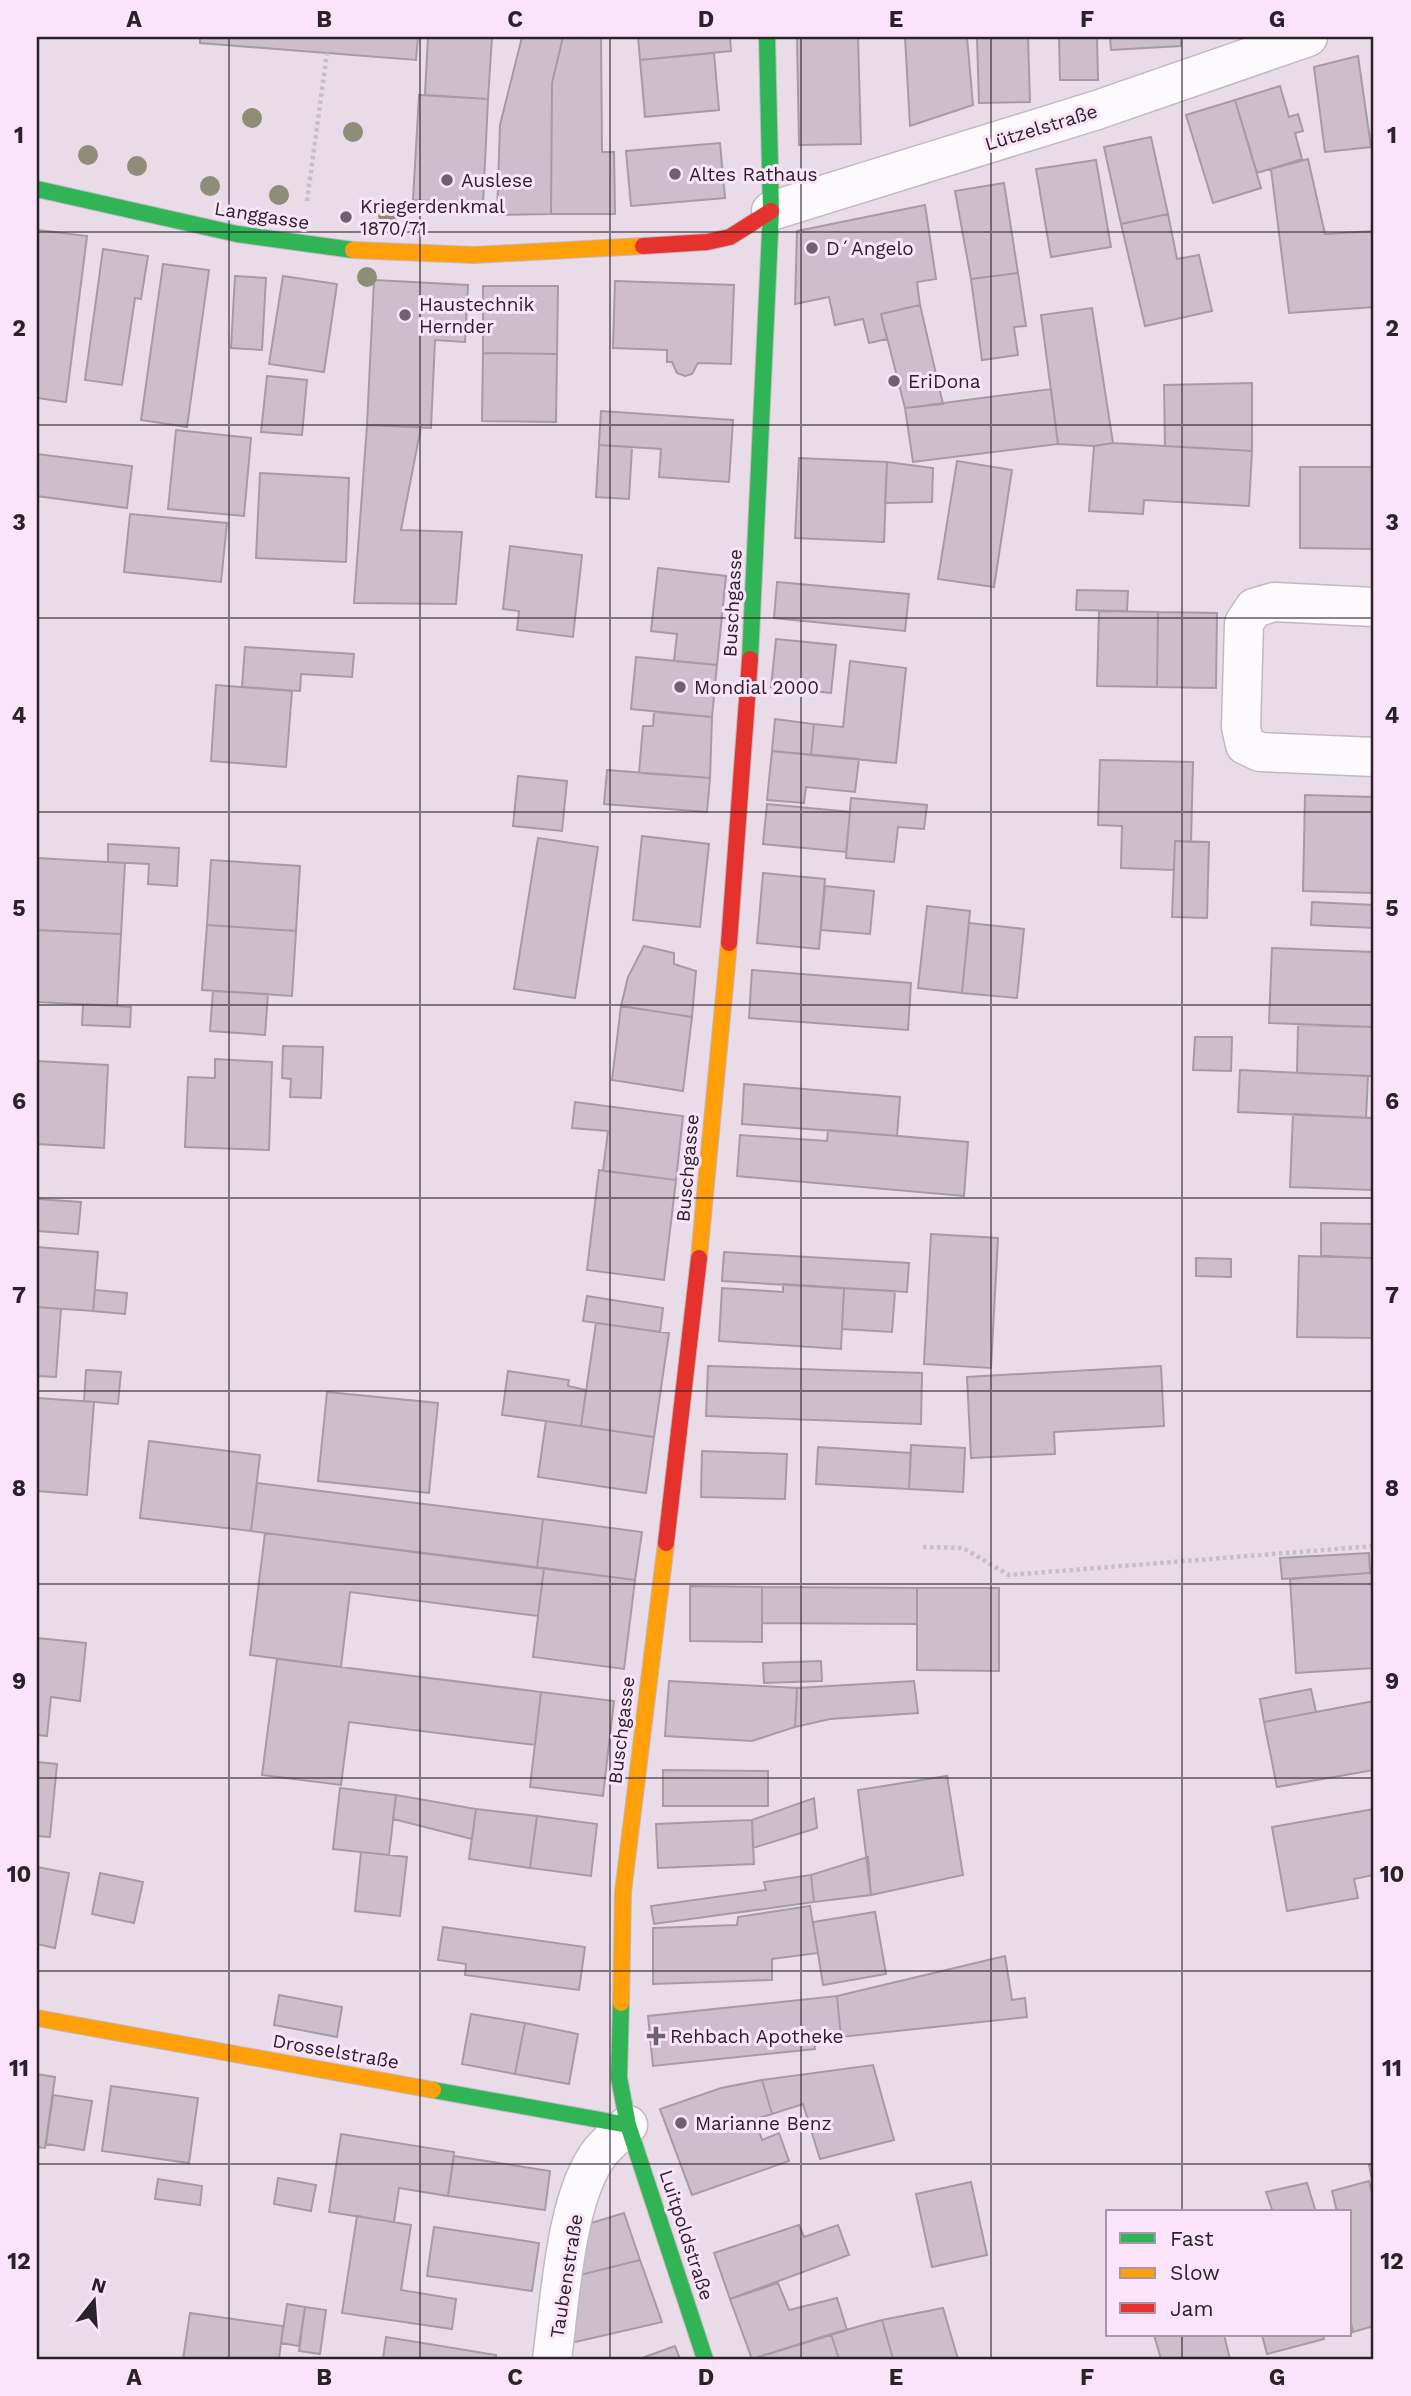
<svg xmlns="http://www.w3.org/2000/svg" width="1411" height="2396" font-family="'Work Sans',sans-serif">
<style>
.building{fill:#cebecc;stroke:#a59ba4;stroke-width:2}
.lines{fill:none;stroke-linecap:round;stroke-linejoin:round}
.street-casing{stroke:#c2b8c1;stroke-width:41}
.fast-casing{stroke:#c2b8c1;stroke-width:18}
.slow-casing{stroke:#c2b8c1;stroke-width:18}
.jam-casing{stroke:#c2b8c1;stroke-width:18}
.path{stroke:#c5c0c4;stroke-width:4.5;stroke-dasharray:3.5 3.5;stroke-linecap:butt}
.street{stroke:#fcfafc;stroke-width:38}
.fast{stroke:#30b455;stroke-width:16}
.slow{stroke:#ff9f0a;stroke-width:16}
.jam{stroke:#e5322d;stroke-width:16}
.tree{fill:#8f8c77}
.grid{fill:none;stroke:#2a2229;stroke-width:2;stroke-opacity:0.55}
.poi-dot{fill:#6d636c;stroke:#fbe4f9;stroke-width:2.5}
.labels{text-anchor:middle;stroke-width:6;stroke-linejoin:round;paint-order:stroke}
.street-label{font-size:19px;fill:#2a2229;stroke:#fbe4f9}
.poi-label{font-size:19px;fill:#2a2229;stroke:#fbe4f9;text-anchor:start}
.neatline{fill:none;stroke:#2a2229;stroke-width:2.5}
.grid-label{font-size:23px;text-anchor:middle;font-weight:bold;fill:#2a2229}
</style>
<rect width="100%" height="100%" fill="#e9dce8"/>
<path class="building" d="M 200,37 L 418,37 L 416,60 L 200,43 Z
M 428,37 L 492,37 L 488,99 L 425,95 Z
M 522,37 L 563,37 L 552,83 L 551,214 L 497,215 L 500,125 Z
M 563,37 L 601,37 L 602,152 L 614,152 L 615,214 L 551,214 L 552,83 Z
M 638,37 L 730,37 L 731,51 L 640,60 Z
M 797,37 L 858,37 L 861,144 L 799,145 Z
M 905,37 L 967,37 L 973,105 L 910,126 Z
M 977,37 L 1028,37 L 1030,102 L 979,103 Z
M 1059,37 L 1097,37 L 1098,80 L 1060,80 Z
M 1110,37 L 1181,37 L 1181,46 L 1111,50 Z
M 714,53 L 719,110 L 645,117 L 640,60 Z
M 1358,56 L 1371,147 L 1325,152 L 1314,67 Z
M 1280,86 L 1289,117 L 1298,114 L 1303,131 L 1295,133 L 1302,159 L 1257,173 L 1235,100 Z
M 419,95 L 488,99 L 483,204 L 413,200 Z
M 1235,100 L 1261,188 L 1213,203 L 1186,115 Z
M 1151,137 L 1168,214 L 1121,224 L 1104,147 Z
M 720,143 L 725,198 L 631,206 L 626,151 Z
M 1308,159 L 1325,234 L 1374,231 L 1374,307 L 1289,313 L 1271,169 Z
M 1096,160 L 1111,247 L 1051,257 L 1036,169 Z
M 1004,183 L 1018,273 L 971,279 L 955,191 Z
M 925,205 L 936,279 L 917,282 L 920,305 L 881,314 L 887,339 L 869,343 L 863,319 L 835,325 L 829,297 L 795,304 L 797,231 Z
M 1168,214 L 1177,259 L 1199,255 L 1212,311 L 1145,326 L 1121,224 Z
M 38,230 L 87,236 L 66,402 L 37,398 Z
M 103,249 L 148,256 L 141,299 L 135,298 L 122,385 L 85,380 Z
M 163,264 L 209,270 L 187,427 L 141,420 Z
M 1018,273 L 1026,326 L 1014,327 L 1018,355 L 982,360 L 971,279 Z
M 235,276 L 266,278 L 262,350 L 231,348 Z
M 283,276 L 337,284 L 324,372 L 269,364 Z
M 374,280 L 468,285 L 465,342 L 435,340 L 431,428 L 367,425 Z
M 615,281 L 734,285 L 731,364 L 698,363 L 692,374 L 685,376 L 677,373 L 672,362 L 667,362 L 667,350 L 613,348 Z
M 483,286 L 558,286 L 557,354 L 483,353 Z
M 920,305 L 943,404 L 905,408 L 881,314 Z
M 1092,308 L 1113,443 L 1094,446 L 1058,444 L 1041,315 Z
M 483,353 L 557,354 L 556,422 L 482,421 Z
M 267,376 L 307,380 L 302,435 L 261,432 Z
M 1252,383 L 1252,451 L 1165,446 L 1164,385 Z
M 1051,389 L 1058,444 L 913,462 L 905,408 Z
M 601,411 L 733,420 L 729,482 L 659,477 L 661,449 L 599,445 Z
M 367,425 L 421,427 L 401,530 L 462,532 L 456,604 L 354,603 Z
M 176,430 L 251,438 L 244,516 L 168,509 Z
M 1113,443 L 1252,451 L 1249,506 L 1144,500 L 1143,514 L 1089,511 L 1094,446 Z
M 599,445 L 632,447 L 629,499 L 596,497 Z
M 37,454 L 132,466 L 127,508 L 37,496 Z
M 799,458 L 887,462 L 884,542 L 795,538 Z
M 957,461 L 1012,470 L 994,587 L 938,579 Z
M 887,462 L 933,468 L 932,502 L 885,503 Z
M 1300,467 L 1374,467 L 1374,549 L 1300,548 Z
M 260,473 L 349,478 L 346,562 L 256,558 Z
M 130,514 L 227,523 L 221,582 L 124,572 Z
M 510,546 L 582,555 L 573,637 L 517,630 L 519,611 L 503,609 Z
M 658,568 L 726,576 L 717,665 L 674,661 L 677,634 L 651,631 Z
M 777,582 L 909,594 L 905,631 L 774,618 Z
M 1077,590 L 1128,591 L 1127,611 L 1076,610 Z
M 1099,611 L 1158,612 L 1157,687 L 1097,686 Z
M 1158,612 L 1217,613 L 1216,688 L 1157,687 Z
M 776,639 L 836,645 L 831,693 L 771,687 Z
M 245,647 L 354,654 L 352,677 L 301,674 L 300,691 L 242,687 Z
M 636,657 L 717,665 L 712,717 L 631,709 Z
M 850,661 L 906,668 L 896,763 L 811,755 L 814,724 L 843,727 Z
M 216,685 L 292,691 L 286,767 L 211,761 Z
M 654,712 L 712,717 L 710,778 L 639,773 L 643,726 L 653,726 Z
M 775,719 L 814,724 L 811,755 L 772,751 Z
M 772,751 L 859,759 L 855,792 L 806,787 L 804,803 L 767,800 Z
M 1100,760 L 1193,762 L 1191,842 L 1175,841 L 1174,870 L 1121,868 L 1122,826 L 1098,825 Z
M 607,770 L 710,778 L 707,812 L 604,804 Z
M 518,776 L 567,781 L 562,831 L 513,826 Z
M 1305,795 L 1374,797 L 1374,893 L 1303,891 Z
M 851,798 L 927,805 L 924,829 L 898,827 L 894,862 L 846,858 Z
M 767,804 L 850,812 L 846,852 L 763,844 Z
M 642,836 L 709,844 L 700,927 L 633,920 Z
M 538,838 L 598,847 L 575,998 L 514,989 Z
M 1175,841 L 1209,842 L 1207,918 L 1172,917 Z
M 108,844 L 179,848 L 177,886 L 148,884 L 149,864 L 108,862 Z
M 37,858 L 125,863 L 121,934 L 37,930 Z
M 211,860 L 300,866 L 296,931 L 207,925 Z
M 763,873 L 825,879 L 819,949 L 757,943 Z
M 825,886 L 874,891 L 870,934 L 821,930 Z
M 1312,902 L 1374,905 L 1374,928 L 1311,925 Z
M 927,906 L 970,911 L 962,993 L 918,988 Z
M 969,923 L 1024,929 L 1017,998 L 962,993 Z
M 207,925 L 296,931 L 292,996 L 202,990 Z
M 37,930 L 121,934 L 117,1006 L 37,1002 Z
M 644,946 L 674,953 L 674,964 L 696,971 L 692,1017 L 621,1006 L 628,977 Z
M 1272,948 L 1374,952 L 1374,1027 L 1269,1023 Z
M 752,970 L 911,983 L 908,1030 L 749,1018 Z
M 213,991 L 268,994 L 265,1035 L 210,1031 Z
M 83,1004 L 131,1007 L 130,1027 L 82,1025 Z
M 621,1006 L 692,1017 L 683,1091 L 612,1080 Z
M 1298,1025 L 1374,1027 L 1373,1076 L 1297,1073 Z
M 1195,1037 L 1232,1037 L 1231,1071 L 1193,1070 Z
M 283,1046 L 323,1047 L 321,1098 L 290,1097 L 291,1079 L 282,1078 Z
M 215,1059 L 272,1062 L 269,1150 L 185,1147 L 188,1077 L 215,1078 Z
M 37,1061 L 108,1065 L 104,1148 L 37,1144 Z
M 1240,1070 L 1368,1076 L 1366,1118 L 1238,1112 Z
M 744,1084 L 900,1097 L 897,1136 L 742,1124 Z
M 575,1102 L 683,1116 L 676,1180 L 603,1171 L 608,1131 L 572,1128 Z
M 1293,1114 L 1374,1118 L 1374,1190 L 1290,1187 Z
M 828,1130 L 968,1142 L 964,1196 L 737,1176 L 740,1135 L 827,1141 Z
M 599,1170 L 676,1180 L 664,1280 L 587,1270 Z
M 37,1199 L 81,1202 L 78,1234 L 37,1231 Z
M 1321,1223 L 1374,1224 L 1374,1258 L 1321,1256 Z
M 931,1234 L 998,1238 L 991,1368 L 924,1364 Z
M 37,1247 L 98,1252 L 93,1311 L 37,1307 Z
M 724,1252 L 909,1263 L 907,1292 L 722,1281 Z
M 1299,1256 L 1374,1258 L 1374,1338 L 1297,1337 Z
M 1196,1258 L 1231,1259 L 1231,1277 L 1196,1276 Z
M 783,1284 L 844,1288 L 841,1349 L 719,1341 L 722,1288 L 783,1292 Z
M 844,1288 L 895,1291 L 892,1332 L 842,1329 Z
M 95,1290 L 127,1293 L 125,1314 L 93,1311 Z
M 587,1296 L 663,1308 L 660,1332 L 583,1321 Z
M 37,1307 L 61,1309 L 56,1377 L 37,1376 Z
M 596,1323 L 669,1333 L 654,1437 L 581,1426 Z
M 708,1366 L 922,1373 L 921,1424 L 706,1416 Z
M 1161,1366 L 1164,1426 L 1054,1432 L 1055,1454 L 971,1458 L 967,1377 Z
M 86,1370 L 121,1372 L 118,1404 L 84,1401 Z
M 508,1371 L 569,1380 L 568,1386 L 586,1390 L 581,1426 L 502,1415 Z
M 327,1392 L 438,1403 L 429,1493 L 318,1481 Z
M 37,1398 L 94,1402 L 87,1495 L 37,1491 Z
M 546,1421 L 654,1437 L 646,1493 L 538,1477 Z
M 149,1441 L 260,1455 L 251,1531 L 140,1518 Z
M 911,1445 L 965,1448 L 963,1492 L 909,1489 Z
M 818,1447 L 911,1453 L 909,1489 L 816,1484 Z
M 702,1451 L 787,1454 L 785,1499 L 701,1497 Z
M 257,1483 L 543,1519 L 537,1568 L 251,1531 Z
M 543,1519 L 642,1532 L 635,1580 L 537,1568 Z
M 265,1533 L 544,1568 L 538,1616 L 350,1592 L 341,1667 L 250,1655 Z
M 1369,1553 L 1370,1573 L 1282,1579 L 1280,1558 Z
M 544,1568 L 635,1580 L 624,1669 L 533,1657 Z
M 1370,1573 L 1374,1573 L 1374,1668 L 1296,1673 L 1290,1579 Z
M 690,1586 L 762,1587 L 762,1642 L 690,1641 Z
M 762,1587 L 917,1588 L 917,1624 L 762,1623 Z
M 917,1588 L 999,1588 L 999,1671 L 917,1670 Z
M 37,1638 L 86,1643 L 80,1701 L 51,1697 L 47,1736 L 37,1735 Z
M 277,1659 L 541,1692 L 535,1745 L 349,1722 L 341,1785 L 262,1775 Z
M 821,1661 L 822,1681 L 764,1683 L 763,1663 Z
M 669,1681 L 797,1688 L 795,1727 L 752,1741 L 665,1736 Z
M 914,1681 L 918,1713 L 830,1719 L 795,1727 L 797,1688 Z
M 1311,1689 L 1316,1712 L 1264,1722 L 1260,1699 Z
M 541,1692 L 614,1701 L 603,1796 L 530,1787 Z
M 1374,1701 L 1374,1770 L 1277,1787 L 1264,1722 Z
M 37,1762 L 57,1764 L 50,1837 L 37,1836 Z
M 663,1770 L 768,1771 L 768,1806 L 663,1806 Z
M 947,1776 L 963,1875 L 871,1895 L 858,1790 Z
M 340,1788 L 396,1795 L 389,1855 L 333,1849 Z
M 396,1795 L 476,1809 L 472,1839 L 393,1819 Z
M 814,1798 L 817,1828 L 753,1848 L 752,1820 Z
M 476,1809 L 537,1816 L 530,1868 L 469,1859 Z
M 1374,1809 L 1374,1875 L 1354,1879 L 1358,1898 L 1287,1911 L 1272,1827 Z
M 537,1816 L 597,1824 L 591,1876 L 530,1868 Z
M 752,1820 L 754,1864 L 658,1868 L 656,1824 Z
M 361,1852 L 407,1857 L 400,1916 L 355,1911 Z
M 868,1857 L 871,1895 L 814,1902 L 811,1875 Z
M 37,1867 L 69,1873 L 55,1948 L 37,1944 Z
M 100,1873 L 143,1882 L 134,1923 L 92,1914 Z
M 811,1875 L 814,1902 L 654,1924 L 651,1906 L 766,1890 L 764,1882 Z
M 810,1906 L 818,1953 L 772,1959 L 772,1980 L 653,1984 L 653,1928 L 737,1925 L 738,1917 Z
M 875,1912 L 886,1974 L 823,1985 L 813,1922 Z
M 443,1927 L 585,1947 L 579,1990 L 465,1975 L 466,1964 L 438,1960 Z
M 1005,1956 L 1012,2000 L 1025,1998 L 1027,2017 L 841,2037 L 837,1996 Z
M 279,1995 L 342,2007 L 337,2037 L 274,2025 Z
M 837,1996 L 841,2037 L 814,2039 L 815,2049 L 653,2066 L 648,2016 Z
M 471,2014 L 525,2023 L 515,2074 L 462,2064 Z
M 525,2023 L 578,2034 L 569,2084 L 515,2074 Z
M 873,2065 L 894,2140 L 820,2159 L 803,2104 L 772,2114 L 762,2080 Z
M 37,2074 L 55,2077 L 45,2148 L 37,2147 Z
M 762,2080 L 772,2114 L 755,2119 L 762,2140 L 779,2133 L 789,2161 L 692,2195 L 660,2109 L 721,2088 Z
M 111,2086 L 198,2098 L 189,2163 L 102,2151 Z
M 53,2095 L 92,2101 L 84,2150 L 46,2144 Z
M 341,2134 L 454,2152 L 448,2196 L 399,2188 L 394,2222 L 329,2212 Z
M 454,2156 L 550,2171 L 545,2210 L 448,2196 Z
M 1374,2164 L 1374,2188 L 1369,2165 Z
M 278,2178 L 316,2185 L 311,2211 L 274,2204 Z
M 158,2179 L 202,2186 L 200,2205 L 155,2199 Z
M 1369,2181 L 1374,2201 L 1374,2326 L 1353,2332 L 1350,2319 L 1350,2212 L 1337,2212 L 1332,2191 Z
M 971,2182 L 987,2255 L 932,2267 L 916,2194 Z
M 1307,2183 L 1316,2212 L 1273,2212 L 1266,2192 Z
M 624,2213 L 640,2260 L 580,2275 L 588,2224 Z
M 357,2216 L 411,2225 L 401,2290 L 456,2299 L 452,2329 L 342,2313 Z
M 799,2225 L 804,2237 L 838,2225 L 849,2255 L 730,2299 L 714,2253 Z
M 434,2227 L 539,2243 L 532,2291 L 427,2276 Z
M 640,2260 L 662,2322 L 571,2343 L 580,2275 Z
M 778,2283 L 789,2310 L 837,2298 L 847,2330 L 752,2359 L 730,2299 Z
M 287,2304 L 305,2307 L 299,2346 L 281,2343 Z
M 305,2307 L 326,2310 L 320,2354 L 299,2351 Z
M 943,2308 L 958,2359 L 893,2359 L 882,2320 Z
M 190,2313 L 283,2326 L 279,2359 L 183,2359 Z
M 882,2320 L 893,2359 L 839,2359 L 831,2334 Z
M 831,2334 L 839,2359 L 752,2359 Z
M 1154,2335 L 1224,2335 L 1230,2359 L 1161,2359 Z
M 1262,2335 L 1323,2335 L 1324,2339 L 1267,2354 Z
M 386,2337 L 496,2355 L 496,2359 L 383,2359 Z
M 675,2346 L 680,2359 L 639,2359 Z"/>
<g class="lines">
<g class="street-casing">
<path id="street" d="M 771,211 L 1097,110 L 1308,37
M 1374,607 L 1274,602 L 1254,608 L 1244,623 L 1241,727 L 1245,745 L 1260,752 L 1374,757
M 552,2359 C 560,2303 565,2195 601,2151 C 609,2142 619,2133 628,2125"/>
</g>
<g class="fast-casing">
<path id="fast" d="M 37,189 L 237,234 L 353,250
M 750,659 L 771,211 L 767,37
M 621,2003 L 619,2078 L 628,2125 L 705,2359
M 433,2090 L 628,2125"/>
</g>
<g class="slow-casing">
<path id="slow" d="M 353,250 L 474,255 L 643,246
M 699,1258 L 729,943
M 621,2003 L 623,1892 L 666,1543
M 37,2018 L 433,2090"/>
</g>
<g class="jam-casing">
<path id="jam" d="M 643,246 L 707,242 L 730,237 L 771,211
M 729,943 L 750,659
M 666,1543 L 699,1258"/>
</g>
<path class="path" d="M 307,201 L 327,53
M 923,1547 L 963,1548 L 1009,1575 L 1374,1546"/>
<use href="#street" class="street"/>
<use href="#fast" class="fast"/>
<use href="#slow" class="slow"/>
<use href="#jam" class="jam"/>
</g>
<g class="tree">
<circle cx="252" cy="118" r="10"/>
<circle cx="353" cy="132" r="10"/>
<circle cx="88" cy="155" r="10"/>
<circle cx="137" cy="166" r="10"/>
<circle cx="210" cy="186" r="10"/>
<circle cx="279" cy="195" r="10"/>
<circle cx="388" cy="215" r="10"/>
<circle cx="367" cy="277" r="10"/>
</g>
<path class="grid" d="M 229,37 L 229,2359M 420,37 L 420,2359M 610,37 L 610,2359M 801,37 L 801,2359M 991,37 L 991,2359M 1182,37 L 1182,2212M 37,232 L 1374,232M 37,425 L 1374,425M 37,618 L 1374,618M 37,812 L 1374,812M 37,1005 L 1374,1005M 37,1198 L 1374,1198M 37,1391 L 1374,1391M 37,1584 L 1374,1584M 37,1778 L 1374,1778M 37,1971 L 1374,1971M 37,2164 L 1374,2164M 1182,2335 L 1182,2359"/>
<g class="poi-dot">
<circle cx="675" cy="174" r="7"/>
<circle cx="447" cy="180" r="7"/>
<circle cx="346" cy="217" r="7"/>
<circle cx="812" cy="248" r="7"/>
<circle cx="405" cy="315" r="7"/>
<circle cx="894" cy="381" r="7"/>
<circle cx="680" cy="687" r="7"/>
<path d="M652.5 2025.5h7v7h7v7h-7v7h-7v-7h-7v-7h7z"/>
<circle cx="681" cy="2123" r="7"/>
</g>
<g class="labels">
<g class="street-label">
<text transform="translate(1041 127) rotate(-17)" y="7">Lützelstraße</text>
<text transform="translate(262 215) rotate(9)" y="7">Langgasse</text>
<text transform="translate(732 603) rotate(-87)" y="7">Buschgasse</text>
<text transform="translate(687 1168) rotate(-85)" y="7">Buschgasse</text>
<text transform="translate(621 1730) rotate(-83)" y="7">Buschgasse</text>
<text transform="translate(336 2051) rotate(10)" y="7">Drosselstraße</text>
<text transform="translate(687 2235) rotate(72)" y="7">Luitpoldstraße</text>
<text transform="translate(566 2276) rotate(-81)" y="7">Taubenstraße</text>
</g>
<g class="poi-label">
<text x="689" y="181">Altes Rathaus</text>
<text x="461" y="187">Auslese</text>
<text x="360" y="213">Kriegerdenkmal<tspan x="360" dy="22">1870/71</tspan></text>
<text x="826" y="255">D´Angelo</text>
<text x="419" y="311">Haustechnik<tspan x="419" dy="22">Hernder</tspan></text>
<text x="908" y="388">EriDona</text>
<text x="694" y="694">Mondial 2000</text>
<text x="670" y="2043">Rehbach Apotheke</text>
<text x="695" y="2130">Marianne Benz</text>
</g>
</g>
<rect width="1411" height="2396" fill="none" stroke="#fbe4f9" stroke-width="77"/>
<rect x="1106" y="2210" width="245" height="126" fill="#fbe4f9" stroke="#a796a6" stroke-width="2"/>
<rect x="1120" y="2233" width="35" height="10" fill="#30b455" stroke="#a796a6" stroke-width="2"/>
<text x="1170" y="2246" font-size="21" fill="#2a2229">Fast</text>
<rect x="1120" y="2268" width="35" height="10" fill="#ff9f0a" stroke="#a796a6" stroke-width="2"/>
<text x="1170" y="2280" font-size="21" fill="#2a2229">Slow</text>
<rect x="1120" y="2303" width="35" height="10" fill="#e5322d" stroke="#a796a6" stroke-width="2"/>
<text x="1170" y="2316" font-size="21" fill="#2a2229">Jam</text>
<g transform="translate(94 2301) rotate(17)" stroke="#fbe4f9" stroke-width="5" paint-order="stroke">
<path d="M0-5L12 26L0 18L-12 26Z" fill="#2a2229"/>
<text y="-10" font-size="19" font-weight="bold" text-anchor="middle" fill="#2a2229">N</text>
</g>
<rect x="38" y="38" width="1334" height="2320" class="neatline"/>
<g class="grid-label">
<text x="134" y="27">A</text>
<text x="324" y="27">B</text>
<text x="515" y="27">C</text>
<text x="706" y="27">D</text>
<text x="896" y="27">E</text>
<text x="1087" y="27">F</text>
<text x="1277" y="27">G</text>
<text x="19" y="143">1</text>
<text x="1392" y="143">1</text>
<text x="19" y="336">2</text>
<text x="1392" y="336">2</text>
<text x="19" y="530">3</text>
<text x="1392" y="530">3</text>
<text x="19" y="723">4</text>
<text x="1392" y="723">4</text>
<text x="19" y="916">5</text>
<text x="1392" y="916">5</text>
<text x="19" y="1109">6</text>
<text x="1392" y="1109">6</text>
<text x="19" y="1303">7</text>
<text x="1392" y="1303">7</text>
<text x="19" y="1496">8</text>
<text x="1392" y="1496">8</text>
<text x="19" y="1689">9</text>
<text x="1392" y="1689">9</text>
<text x="19" y="1882">10</text>
<text x="1392" y="1882">10</text>
<text x="19" y="2076">11</text>
<text x="1392" y="2076">11</text>
<text x="19" y="2269">12</text>
<text x="1392" y="2269">12</text>
<text x="134" y="2385">A</text>
<text x="324" y="2385">B</text>
<text x="515" y="2385">C</text>
<text x="706" y="2385">D</text>
<text x="896" y="2385">E</text>
<text x="1087" y="2385">F</text>
<text x="1277" y="2385">G</text>
</g>
</svg>
